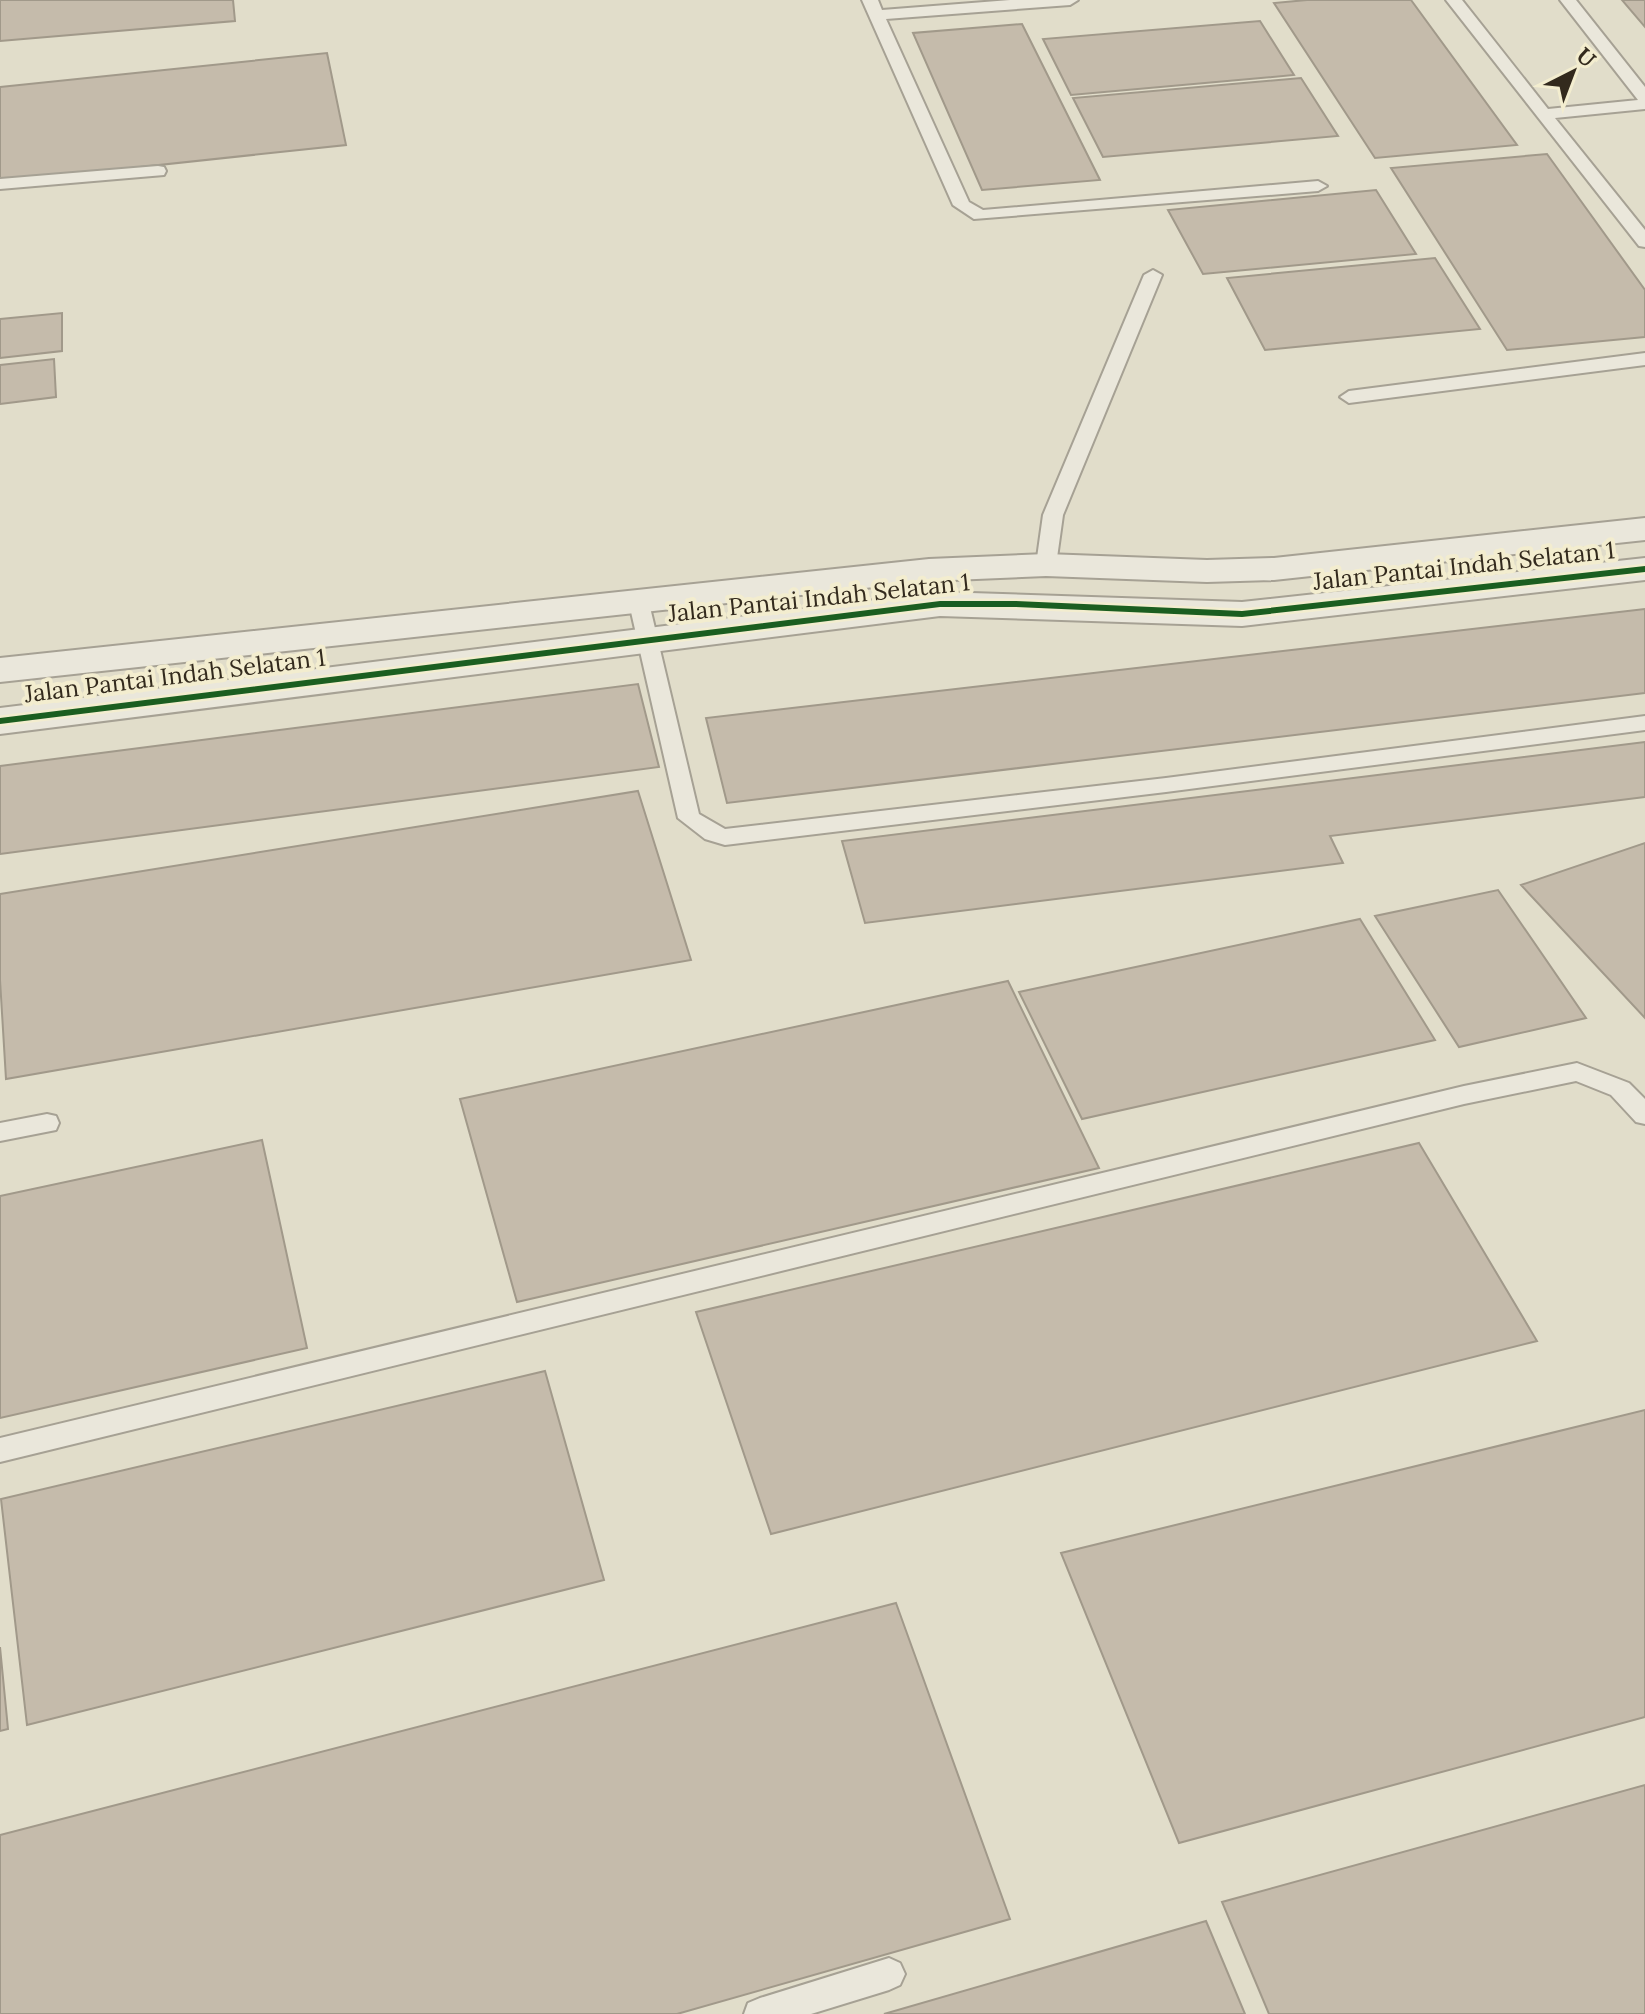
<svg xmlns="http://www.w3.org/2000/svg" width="1645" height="2014" font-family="Lora,serif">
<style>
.building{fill:#c5bbab;stroke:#a1998a;stroke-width:2}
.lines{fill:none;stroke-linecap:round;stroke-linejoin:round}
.service-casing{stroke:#a6a194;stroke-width:4}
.tertiary-casing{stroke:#a6a194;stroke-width:4}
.service{fill:#eae7db;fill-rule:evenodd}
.tertiary{fill:#eae7db;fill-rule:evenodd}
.cycleway-casing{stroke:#f3edcf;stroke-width:5}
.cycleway{fill:#1b5e20;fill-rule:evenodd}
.labels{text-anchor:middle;stroke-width:8;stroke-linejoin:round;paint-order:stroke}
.street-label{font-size:24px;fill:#332a1d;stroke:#f3edcf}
</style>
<rect width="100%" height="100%" fill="#e1ddca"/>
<path class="building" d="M 0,0 L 233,0 L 235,21 L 0,41 Z
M 1307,0 L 1411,0 L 1517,145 L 1375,158 L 1274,3 Z
M 1622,0 L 1645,0 L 1645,27 Z
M 1260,21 L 1294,75 L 1071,95 L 1043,39 Z
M 1022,24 L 1100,180 L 982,190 L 913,33 Z
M 327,53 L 346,145 L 0,182 L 0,87 Z
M 1301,78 L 1338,136 L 1103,157 L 1073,98 Z
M 1547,154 L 1645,290 L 1645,337 L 1507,350 L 1391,168 Z
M 1376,190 L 1416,254 L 1203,274 L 1168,210 Z
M 1435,258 L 1480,329 L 1265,350 L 1227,278 Z
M 62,313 L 62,351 L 0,358 L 0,319 Z
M 54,359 L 56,397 L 0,404 L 0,365 Z
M 1645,609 L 1645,693 L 727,803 L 706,718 Z
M 638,684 L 659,767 L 0,854 L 0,766 Z
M 1645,742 L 1645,797 L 1330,836 L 1343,863 L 865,923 L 842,841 Z
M 638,791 L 691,960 L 6,1079 L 0,980 L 0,894 Z
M 1645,843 L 1645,1018 L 1521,885 Z
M 1498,890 L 1586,1018 L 1459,1047 L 1375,916 Z
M 1360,919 L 1435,1040 L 1082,1119 L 1019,992 Z
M 1008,981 L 1099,1168 L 517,1302 L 460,1099 Z
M 262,1140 L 307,1348 L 0,1418 L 0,1196 Z
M 1419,1143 L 1537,1341 L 771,1534 L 696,1312 Z
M 545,1371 L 604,1580 L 27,1725 L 1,1499 Z
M 1645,1410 L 1645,1717 L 1179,1843 L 1061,1553 Z
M 896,1603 L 1010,1919 L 677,2014 L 0,2014 L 0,1835 Z
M 0,1647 L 8,1729 L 0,1731 Z
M 1645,1785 L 1645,2014 L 1269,2014 L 1222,1902 Z
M 1206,1921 L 1245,2014 L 884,2014 Z"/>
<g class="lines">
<g class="service-casing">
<path id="service" d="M 862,0 L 878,0 L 882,10 L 1010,0 L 1078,0 L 1070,5 L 886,19 L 969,202 L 983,210 L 1318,181 L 1327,186 L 1318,191 L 974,219 L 953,205 Z
M 1446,0 L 1462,0 L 1548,109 L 1638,100 L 1560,0 L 1576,0 L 1645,87 L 1645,109 L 1555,118 L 1645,230 L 1645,247 L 1639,246 Z
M 158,166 L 164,167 L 166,171 L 164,175 L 0,189 L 0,179 Z
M 1153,270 L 1162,275 L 1063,515 L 1056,565 L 1046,571 L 1039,569 L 1036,565 L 1043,515 L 1144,275 Z
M 1645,353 L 1645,365 L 1349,403 L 1340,397 L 1349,391 Z
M 639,597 L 649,603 L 699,814 L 725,829 L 1166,778 L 1645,716 L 1645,730 L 1166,792 L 725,845 L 705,839 L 678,818 L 629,603 Z
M 1577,1063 L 1629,1083 L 1645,1099 L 1645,1124 L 1636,1122 L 1611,1095 L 1576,1081 L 1464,1104 L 0,1462 L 0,1438 L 1464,1086 Z
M 47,1114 L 56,1116 L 59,1123 L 56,1130 L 0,1141 L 0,1123 Z
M 889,1958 L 900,1963 L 905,1974 L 900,1985 L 889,1990 L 811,2014 L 744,2014 L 748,2003 L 760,1998 Z"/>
</g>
<g class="tertiary-casing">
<path id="tertiary" d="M 1645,518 L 1645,540 L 1274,580 L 1207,582 L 1046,576 L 929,581 L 0,682 L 0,658 L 929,559 L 1046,554 L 1207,560 L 1274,558 Z
M 1645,558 L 1645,580 L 1242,626 L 940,616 L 0,734 L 0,708 L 940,592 L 1242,602 Z"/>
</g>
<use href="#service" class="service"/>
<use href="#tertiary" class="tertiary"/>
<g class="cycleway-casing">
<path id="cycleway" d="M 1645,566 L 1645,572 L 1242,617 L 1016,607 L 940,607 L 0,724 L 0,718 L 940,601 L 1016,601 L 1242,611 Z"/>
</g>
<use href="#cycleway" class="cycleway"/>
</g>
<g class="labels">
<g class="street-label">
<text transform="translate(1464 566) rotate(-6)" y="8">Jalan Pantai Indah Selatan 1</text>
<text transform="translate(819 598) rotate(-6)" y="8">Jalan Pantai Indah Selatan 1</text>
<text transform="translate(175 676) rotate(-7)" y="8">Jalan Pantai Indah Selatan 1</text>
</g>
</g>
<g transform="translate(1573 72) rotate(42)" stroke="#f3edcf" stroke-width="6" paint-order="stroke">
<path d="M0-6L14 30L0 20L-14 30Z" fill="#332a1d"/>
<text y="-12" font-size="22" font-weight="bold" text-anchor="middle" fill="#332a1d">U</text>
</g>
</svg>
